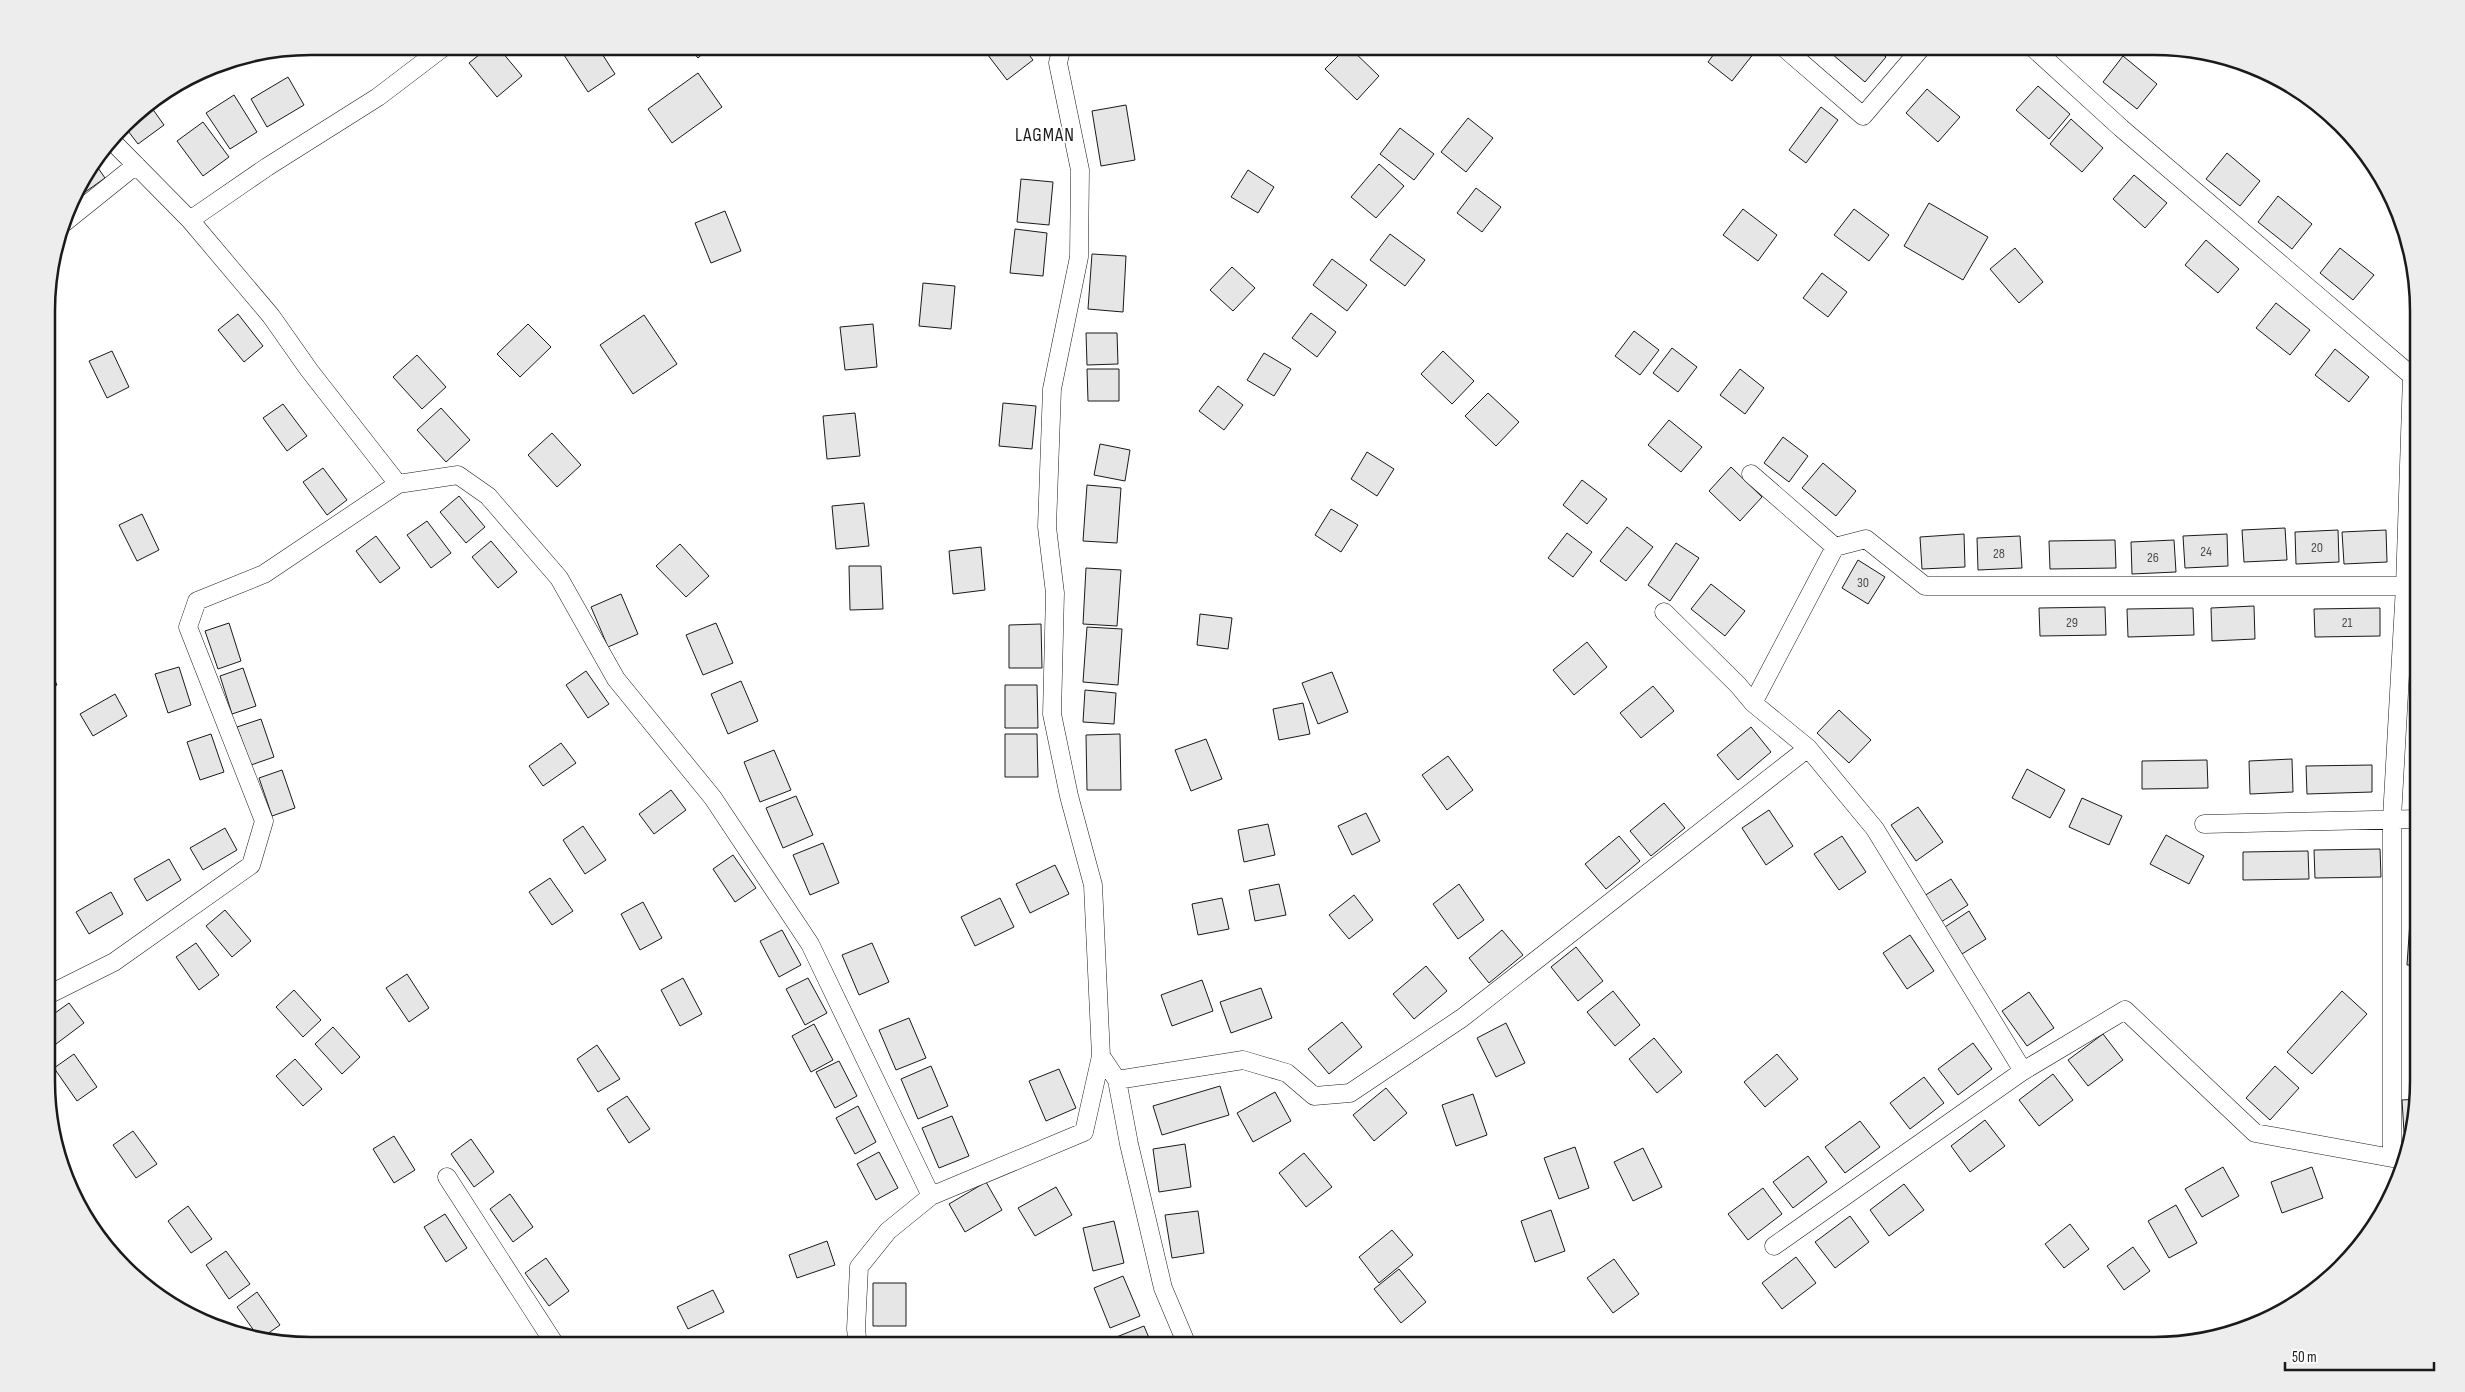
<svg xmlns="http://www.w3.org/2000/svg" width="2465" height="1392" font-family="'Sofia Sans Condensed',sans-serif">
<style>
.building{fill:#e6e6e6;stroke:#1a1a1a}
.lines{fill:none;stroke-linecap:round;stroke-linejoin:round}
.street-casing{stroke:#1a1a1a;stroke-width:19}
.street{stroke:#fff;stroke-width:18}
.labels{text-anchor:middle;stroke-width:4;stroke-linejoin:round;paint-order:stroke}
.number-label{font-size:14px;fill:#4d4d4d}
.quarter-label{font-size:19px;letter-spacing:1px;fill:#1a1a1a;stroke:#fff}
.rim{fill:none;stroke:#1a1a1a;stroke-width:2.5}
</style>
<rect width="100%" height="100%" fill="#fff"/>
<path class="building" d="M 490,46 L 497,46 L 522,76 L 497,97 L 469,63 Z
M 578,46 L 597,46 L 615,74 L 588,92 L 564,55 Z
M 688,46 L 711,46 L 698,58 Z
M 981,46 L 1022,46 L 1033,60 L 1007,80 Z
M 1348,46 L 1379,76 L 1357,100 L 1325,69 Z
M 1720,46 L 1745,46 L 1754,53 L 1732,81 L 1708,62 Z
M 1839,46 L 1873,46 L 1886,57 L 1865,82 L 1832,54 Z
M 2123,56 L 2157,84 L 2137,109 L 2103,82 Z
M 698,73 L 722,107 L 672,143 L 648,109 Z
M 288,77 L 304,105 L 267,127 L 251,99 Z
M 2038,86 L 2070,114 L 2049,139 L 2016,110 Z
M 1927,89 L 1960,117 L 1938,142 L 1906,113 Z
M 234,95 L 257,132 L 230,149 L 206,113 Z
M 149,104 L 164,125 L 138,144 L 125,127 L 136,112 Z
M 1126,105 L 1135,160 L 1101,166 L 1092,111 Z
M 1821,107 L 1838,120 L 1806,163 L 1789,150 Z
M 1468,118 L 1493,138 L 1466,172 L 1441,152 Z
M 2071,119 L 2103,148 L 2082,172 L 2050,144 Z
M 203,122 L 229,157 L 203,176 L 177,141 Z
M 1400,128 L 1434,154 L 1414,180 L 1380,154 Z
M 2227,153 L 2260,181 L 2240,206 L 2206,179 Z
M 1379,164 L 1404,186 L 1376,218 L 1351,197 Z
M 96,165 L 105,178 L 71,202 L 74,194 Z
M 1248,170 L 1274,187 L 1258,213 L 1231,197 Z
M 2134,175 L 2167,203 L 2145,228 L 2113,199 Z
M 1021,179 L 1053,182 L 1049,225 L 1017,222 Z
M 1476,188 L 1501,207 L 1482,232 L 1457,213 Z
M 2278,196 L 2312,224 L 2292,249 L 2258,222 Z
M 1929,203 L 1988,237 L 1963,280 L 1904,246 Z
M 1743,209 L 1777,235 L 1758,261 L 1723,235 Z
M 1854,209 L 1889,235 L 1869,261 L 1834,235 Z
M 725,211 L 741,251 L 711,263 L 695,223 Z
M 1015,229 L 1047,233 L 1043,276 L 1010,273 Z
M 1390,234 L 1425,260 L 1405,286 L 1370,260 Z
M 2206,240 L 2239,269 L 2218,293 L 2185,265 Z
M 2015,248 L 2043,282 L 2019,303 L 1990,269 Z
M 2340,248 L 2374,275 L 2353,300 L 2320,273 Z
M 1092,254 L 1126,256 L 1123,312 L 1088,309 Z
M 1332,259 L 1367,285 L 1347,311 L 1313,285 Z
M 1232,267 L 1255,288 L 1233,311 L 1210,290 Z
M 1822,273 L 1847,292 L 1828,317 L 1803,298 Z
M 923,283 L 955,286 L 951,329 L 919,326 Z
M 2276,303 L 2310,330 L 2290,355 L 2256,328 Z
M 1311,313 L 1336,332 L 1317,357 L 1292,338 Z
M 238,314 L 263,346 L 244,362 L 218,330 Z
M 644,315 L 677,364 L 633,394 L 600,345 Z
M 528,324 L 551,347 L 520,377 L 497,354 Z
M 873,324 L 877,367 L 845,370 L 840,327 Z
M 1634,331 L 1659,350 L 1640,375 L 1615,356 Z
M 1086,333 L 1117,333 L 1118,364 L 1087,365 Z
M 1672,348 L 1697,367 L 1678,392 L 1653,373 Z
M 2335,349 L 2369,377 L 2349,402 L 2315,375 Z
M 112,351 L 129,387 L 107,398 L 89,361 Z
M 1443,351 L 1474,381 L 1452,404 L 1421,374 Z
M 1264,353 L 1291,369 L 1274,396 L 1247,380 Z
M 417,355 L 446,387 L 422,409 L 393,377 Z
M 1087,369 L 1119,369 L 1119,401 L 1088,401 Z
M 1740,369 L 1764,388 L 1745,414 L 1720,395 Z
M 1218,386 L 1243,405 L 1224,430 L 1199,411 Z
M 1488,393 L 1519,422 L 1496,446 L 1465,416 Z
M 1003,403 L 1036,406 L 1032,449 L 999,446 Z
M 283,404 L 307,436 L 287,451 L 263,418 Z
M 441,408 L 470,440 L 446,462 L 417,430 Z
M 855,413 L 860,456 L 827,459 L 823,416 Z
M 1669,420 L 1702,447 L 1681,472 L 1648,445 Z
M 552,433 L 581,465 L 557,487 L 528,455 Z
M 1783,437 L 1808,456 L 1789,482 L 1764,463 Z
M 1100,444 L 1130,450 L 1125,481 L 1094,475 Z
M 1367,452 L 1394,469 L 1377,496 L 1351,479 Z
M 1823,463 L 1856,491 L 1836,516 L 1802,488 Z
M 1731,467 L 1762,497 L 1740,521 L 1709,491 Z
M 323,468 L 347,500 L 327,515 L 303,482 Z
M 1582,480 L 1607,499 L 1587,524 L 1563,505 Z
M 1087,485 L 1121,488 L 1117,543 L 1083,541 Z
M 459,496 L 485,527 L 466,543 L 440,512 Z
M 864,503 L 869,546 L 836,549 L 832,506 Z
M 1331,509 L 1358,525 L 1341,552 L 1315,535 Z
M 142,514 L 159,550 L 137,561 L 119,525 Z
M 427,521 L 451,553 L 431,568 L 407,535 Z
M 1627,527 L 1653,547 L 1626,581 L 1600,561 Z
M 2285,528 L 2287,560 L 2244,562 L 2242,530 Z
M 2338,530 L 2339,562 L 2296,564 L 2295,532 Z
M 2386,530 L 2387,562 L 2344,564 L 2342,532 Z
M 1567,533 L 1592,552 L 1573,577 L 1548,558 Z
M 1964,534 L 1965,567 L 1922,569 L 1920,537 Z
M 2227,534 L 2228,566 L 2185,568 L 2183,536 Z
M 376,536 L 400,568 L 380,583 L 356,551 Z
M 2020,536 L 2022,568 L 1978,570 L 1977,538 Z
M 2115,540 L 2116,568 L 2050,569 L 2049,541 Z
M 2174,540 L 2176,572 L 2132,574 L 2131,542 Z
M 491,541 L 517,572 L 498,588 L 472,557 Z
M 1676,543 L 1699,558 L 1670,601 L 1648,585 Z
M 680,544 L 709,576 L 686,597 L 656,566 Z
M 981,547 L 985,590 L 953,594 L 949,551 Z
M 1858,560 L 1885,577 L 1868,604 L 1842,588 Z
M 849,566 L 881,566 L 883,609 L 850,610 Z
M 1086,568 L 1121,570 L 1117,626 L 1083,624 Z
M 1711,584 L 1745,611 L 1725,636 L 1691,609 Z
M 621,594 L 638,634 L 608,647 L 591,607 Z
M 2254,606 L 2255,639 L 2212,641 L 2211,608 Z
M 2105,607 L 2106,635 L 2040,636 L 2039,608 Z
M 2193,608 L 2194,635 L 2128,637 L 2127,609 Z
M 2380,608 L 2380,636 L 2315,637 L 2314,609 Z
M 1200,614 L 1232,618 L 1228,649 L 1197,645 Z
M 229,623 L 241,661 L 218,669 L 205,631 Z
M 716,623 L 733,663 L 703,675 L 686,635 Z
M 1041,624 L 1042,668 L 1009,668 L 1009,625 Z
M 1087,627 L 1122,629 L 1118,685 L 1083,682 Z
M 1587,642 L 1607,667 L 1574,695 L 1553,670 Z
M 48,666 L 57,685 L 48,689 Z
M 179,667 L 191,705 L 168,713 L 155,674 Z
M 243,668 L 256,706 L 232,714 L 220,676 Z
M 586,671 L 609,704 L 588,718 L 566,685 Z
M 1332,672 L 1348,712 L 1318,724 L 1302,683 Z
M 741,681 L 758,721 L 728,734 L 711,694 Z
M 1005,685 L 1037,685 L 1038,728 L 1005,728 Z
M 1653,686 L 1674,711 L 1641,738 L 1620,713 Z
M 1085,690 L 1116,693 L 1114,724 L 1083,722 Z
M 115,694 L 127,716 L 93,736 L 80,714 Z
M 1303,703 L 1310,734 L 1279,740 L 1273,709 Z
M 1839,710 L 1871,740 L 1849,763 L 1817,733 Z
M 261,719 L 274,757 L 251,765 L 237,727 Z
M 1751,727 L 1771,752 L 1738,780 L 1717,755 Z
M 211,734 L 224,772 L 200,780 L 187,742 Z
M 1005,734 L 1037,734 L 1038,777 L 1005,777 Z
M 1120,734 L 1121,790 L 1087,790 L 1086,735 Z
M 1206,739 L 1222,779 L 1191,791 L 1175,750 Z
M 561,743 L 576,763 L 543,786 L 529,766 Z
M 774,750 L 791,790 L 760,802 L 744,762 Z
M 1448,756 L 1473,790 L 1447,810 L 1422,775 Z
M 2292,759 L 2293,792 L 2250,794 L 2249,761 Z
M 2207,760 L 2208,788 L 2142,789 L 2142,761 Z
M 2372,765 L 2372,792 L 2307,794 L 2306,766 Z
M 2027,769 L 2065,790 L 2050,818 L 2012,798 Z
M 282,770 L 295,808 L 272,816 L 259,778 Z
M 671,790 L 686,810 L 654,834 L 639,814 Z
M 796,796 L 813,835 L 783,848 L 766,808 Z
M 2082,798 L 2122,816 L 2109,845 L 2069,827 Z
M 1664,803 L 1685,828 L 1651,856 L 1630,831 Z
M 1918,807 L 1943,842 L 1916,861 L 1891,825 Z
M 1769,810 L 1793,846 L 1766,865 L 1742,828 Z
M 1366,813 L 1380,841 L 1352,855 L 1338,826 Z
M 1268,824 L 1275,855 L 1244,862 L 1238,830 Z
M 583,826 L 606,860 L 585,874 L 563,840 Z
M 225,828 L 237,850 L 203,870 L 190,848 Z
M 2166,835 L 2204,856 L 2189,884 L 2150,864 Z
M 1619,836 L 1640,861 L 1606,889 L 1585,864 Z
M 1842,836 L 1866,872 L 1839,890 L 1814,854 Z
M 823,843 L 839,883 L 810,895 L 793,855 Z
M 2380,849 L 2381,877 L 2315,878 L 2314,850 Z
M 2308,851 L 2309,879 L 2243,880 L 2243,852 Z
M 733,855 L 756,888 L 735,902 L 713,869 Z
M 169,859 L 181,880 L 147,901 L 134,879 Z
M 2418,859 L 2418,892 L 2415,892 L 2414,860 Z
M 1055,865 L 1069,894 L 1030,913 L 1016,884 Z
M 550,878 L 573,911 L 552,925 L 529,892 Z
M 1951,879 L 1968,905 L 1941,922 L 1924,896 Z
M 1279,884 L 1286,915 L 1255,921 L 1249,890 Z
M 1459,884 L 1484,920 L 1458,939 L 1433,904 Z
M 111,892 L 123,914 L 89,934 L 76,912 Z
M 1354,895 L 1373,920 L 1349,939 L 1329,915 Z
M 1000,898 L 1014,927 L 975,946 L 961,917 Z
M 1222,898 L 1229,929 L 1198,935 L 1192,904 Z
M 643,902 L 662,938 L 640,950 L 621,914 Z
M 225,910 L 251,941 L 232,957 L 206,926 Z
M 1969,911 L 1986,939 L 1962,954 L 1945,927 Z
M 2410,921 L 2418,922 L 2418,965 L 2407,965 Z
M 782,930 L 801,965 L 779,977 L 760,941 Z
M 1502,930 L 1523,955 L 1489,983 L 1469,958 Z
M 1910,935 L 1934,971 L 1907,989 L 1883,953 Z
M 196,943 L 219,975 L 199,990 L 176,957 Z
M 872,943 L 889,982 L 859,995 L 842,955 Z
M 1576,947 L 1603,981 L 1578,1001 L 1551,967 Z
M 1426,966 L 1447,991 L 1414,1019 L 1393,994 Z
M 407,974 L 429,1008 L 409,1022 L 386,988 Z
M 683,978 L 702,1014 L 680,1026 L 661,990 Z
M 808,978 L 827,1013 L 805,1025 L 786,989 Z
M 1202,980 L 1213,1011 L 1172,1026 L 1161,995 Z
M 1261,988 L 1272,1018 L 1231,1033 L 1220,1002 Z
M 294,990 L 321,1020 L 303,1037 L 276,1007 Z
M 1613,991 L 1640,1025 L 1615,1046 L 1587,1012 Z
M 2342,991 L 2367,1014 L 2312,1074 L 2287,1052 Z
M 2029,992 L 2054,1028 L 2027,1046 L 2002,1011 Z
M 69,1003 L 84,1023 L 52,1047 L 48,1042 L 48,1018 Z
M 909,1018 L 926,1058 L 896,1070 L 879,1030 Z
M 1342,1022 L 1362,1047 L 1329,1074 L 1308,1049 Z
M 1506,1023 L 1525,1063 L 1496,1077 L 1477,1038 Z
M 814,1024 L 833,1060 L 811,1072 L 792,1036 Z
M 333,1027 L 360,1057 L 342,1074 L 315,1044 Z
M 2103,1034 L 2123,1060 L 2088,1086 L 2068,1060 Z
M 1654,1038 L 1682,1072 L 1657,1093 L 1629,1059 Z
M 1973,1043 L 1992,1069 L 1958,1095 L 1938,1069 Z
M 597,1045 L 620,1079 L 598,1092 L 577,1059 Z
M 74,1054 L 97,1087 L 77,1101 L 54,1068 Z
M 1777,1054 L 1798,1079 L 1765,1107 L 1744,1082 Z
M 295,1059 L 322,1089 L 303,1106 L 276,1076 Z
M 839,1061 L 857,1096 L 835,1108 L 816,1072 Z
M 931,1066 L 948,1106 L 918,1119 L 901,1079 Z
M 2275,1066 L 2299,1088 L 2270,1120 L 2246,1098 Z
M 1059,1069 L 1076,1108 L 1046,1121 L 1029,1081 Z
M 2053,1074 L 2073,1100 L 2039,1126 L 2019,1100 Z
M 1924,1077 L 1944,1103 L 1910,1129 L 1890,1103 Z
M 1220,1086 L 1229,1115 L 1162,1135 L 1153,1106 Z
M 1386,1088 L 1407,1113 L 1374,1141 L 1353,1115 Z
M 1275,1092 L 1291,1121 L 1253,1142 L 1237,1113 Z
M 1473,1094 L 1487,1135 L 1456,1146 L 1442,1105 Z
M 627,1096 L 650,1129 L 629,1143 L 607,1109 Z
M 2418,1099 L 2413,1132 L 2404,1132 L 2402,1100 Z
M 858,1106 L 876,1142 L 855,1154 L 836,1118 Z
M 952,1116 L 969,1156 L 939,1168 L 922,1128 Z
M 1985,1120 L 2005,1146 L 1970,1172 L 1951,1146 Z
M 1860,1121 L 1880,1147 L 1845,1173 L 1825,1147 Z
M 133,1131 L 157,1164 L 136,1178 L 113,1145 Z
M 394,1136 L 415,1170 L 394,1183 L 373,1149 Z
M 471,1139 L 494,1172 L 474,1187 L 451,1154 Z
M 1185,1144 L 1191,1187 L 1159,1192 L 1153,1149 Z
M 1575,1147 L 1589,1188 L 1559,1199 L 1544,1158 Z
M 1643,1148 L 1662,1187 L 1633,1201 L 1614,1162 Z
M 879,1152 L 898,1188 L 876,1200 L 857,1164 Z
M 1304,1153 L 1332,1187 L 1306,1207 L 1279,1173 Z
M 1808,1156 L 1827,1182 L 1793,1208 L 1773,1182 Z
M 2223,1167 L 2239,1196 L 2202,1217 L 2185,1189 Z
M 2312,1167 L 2323,1198 L 2282,1213 L 2271,1182 Z
M 986,1182 L 1002,1210 L 965,1232 L 949,1204 Z
M 1904,1184 L 1924,1210 L 1889,1236 L 1870,1210 Z
M 1056,1187 L 1072,1215 L 1035,1236 L 1018,1208 Z
M 2394,1187 L 2389,1200 L 2386,1189 Z
M 1763,1188 L 1782,1214 L 1748,1240 L 1728,1214 Z
M 510,1194 L 533,1227 L 513,1242 L 490,1209 Z
M 2176,1205 L 2197,1243 L 2169,1258 L 2148,1221 Z
M 188,1206 L 212,1239 L 191,1253 L 168,1221 Z
M 1551,1210 L 1565,1251 L 1535,1262 L 1521,1221 Z
M 1198,1211 L 1204,1253 L 1172,1258 L 1165,1215 Z
M 445,1214 L 467,1248 L 446,1262 L 424,1227 Z
M 1850,1216 L 1869,1242 L 1835,1268 L 1815,1242 Z
M 1114,1221 L 1124,1263 L 1093,1271 L 1083,1228 Z
M 2070,1224 L 2089,1249 L 2064,1268 L 2045,1244 Z
M 1392,1230 L 1413,1255 L 1379,1283 L 1359,1257 Z
M 827,1241 L 835,1265 L 797,1278 L 789,1255 Z
M 2133,1247 L 2150,1271 L 2124,1290 L 2107,1266 Z
M 226,1251 L 250,1284 L 229,1299 L 206,1265 Z
M 1796,1257 L 1816,1283 L 1782,1309 L 1762,1283 Z
M 546,1258 L 569,1291 L 549,1306 L 525,1273 Z
M 1614,1259 L 1639,1294 L 1613,1313 L 1587,1278 Z
M 1399,1269 L 1426,1302 L 1401,1323 L 1374,1289 Z
M 1123,1276 L 1140,1316 L 1110,1328 L 1094,1288 Z
M 873,1283 L 906,1283 L 906,1326 L 873,1326 Z
M 713,1290 L 724,1312 L 688,1329 L 677,1307 Z
M 257,1292 L 280,1325 L 260,1339 L 237,1307 Z
M 1144,1326 L 1152,1345 L 1117,1346 L 1114,1338 Z
M 485,1338 L 491,1346 L 474,1346 Z
M 1561,1339 L 1566,1345 L 1553,1345 Z
M 906,1340 L 907,1346 L 874,1346 L 874,1345 Z"/>
<g class="lines">
<g class="street-casing">
<path id="street" d="M 1062,46 L 1058,63 L 1080,170 L 1079,257 L 1052,389 L 1047,527 L 1055,593 L 1052,714 L 1069,796 L 1093,885 L 1101,1056 L 1117,1080 L 1129,1144 L 1163,1288 L 1187,1345
M 1782,46 L 1863,116 L 1923,46
M 2031,46 L 2121,128 L 2412,376 L 2418,375
M 113,142 L 190,220 L 271,316 L 309,370 L 398,484 L 458,475 L 488,496 L 559,578 L 616,679 L 713,798 L 810,944 L 931,1196
M 190,220 L 267,167 L 378,97 L 445,46
M 65,222 L 136,165
M 1751,474 L 1835,547 L 1866,539 L 1925,586 L 2418,586
M 1664,612 L 1738,685 L 1753,703 L 1808,748 L 1875,829 L 2023,1071
M 1753,703 L 1835,547
M 2204,824 L 2418,819
M 48,995 L 114,962 L 251,865 L 264,821 L 188,627 L 197,601 L 264,574 L 398,484
M 1117,1080 L 1243,1060 L 1287,1073 L 1314,1096 L 1350,1093 L 1462,1018 L 1808,748
M 2392,1158 L 2392,818 L 2405,586 L 2412,376
M 447,1177 L 556,1346
M 1774,1246 L 2023,1071 L 2125,1010 L 2255,1133 L 2392,1158 L 2406,1159
M 858,1346 L 856,1329 L 859,1267 L 888,1231 L 931,1196 L 1084,1132 L 1101,1056"/>
</g>
<use href="#street" class="street"/>
</g>
<g class="labels">
<g class="number-label">
<text x="2317" y="552">20</text>
<text x="2206" y="556">24</text>
<text x="1999" y="558">28</text>
<text x="2153" y="562">26</text>
<text x="1863" y="587">30</text>
<text x="2072" y="627">29</text>
<text x="2347" y="627">21</text>
</g>
<g class="quarter-label">
<text x="1045" y="141">LAGMAN</text>
</g>
</g>
<path d="M0 0H2465V1392H0ZM311 55H2154A256 256 0 0 1 2410 311V1081A256 256 0 0 1 2154 1337H311A256 256 0 0 1 55 1081V311A256 256 0 0 1 311 55Z" fill="#ededed" fill-rule="evenodd"/>
<path class="rim" d="M311 55H2154A256 256 0 0 1 2410 311V1081A256 256 0 0 1 2154 1337H311A256 256 0 0 1 55 1081V311A256 256 0 0 1 311 55Z"/>
<path d="M2285 1362v8h149v-8" fill="none" stroke="#1a1a1a" stroke-width="2.5"/>
<text x="2292" y="1362" font-size="15" fill="#1a1a1a" stroke="#ffffff" stroke-width="4" paint-order="stroke">50 m</text>
</svg>
